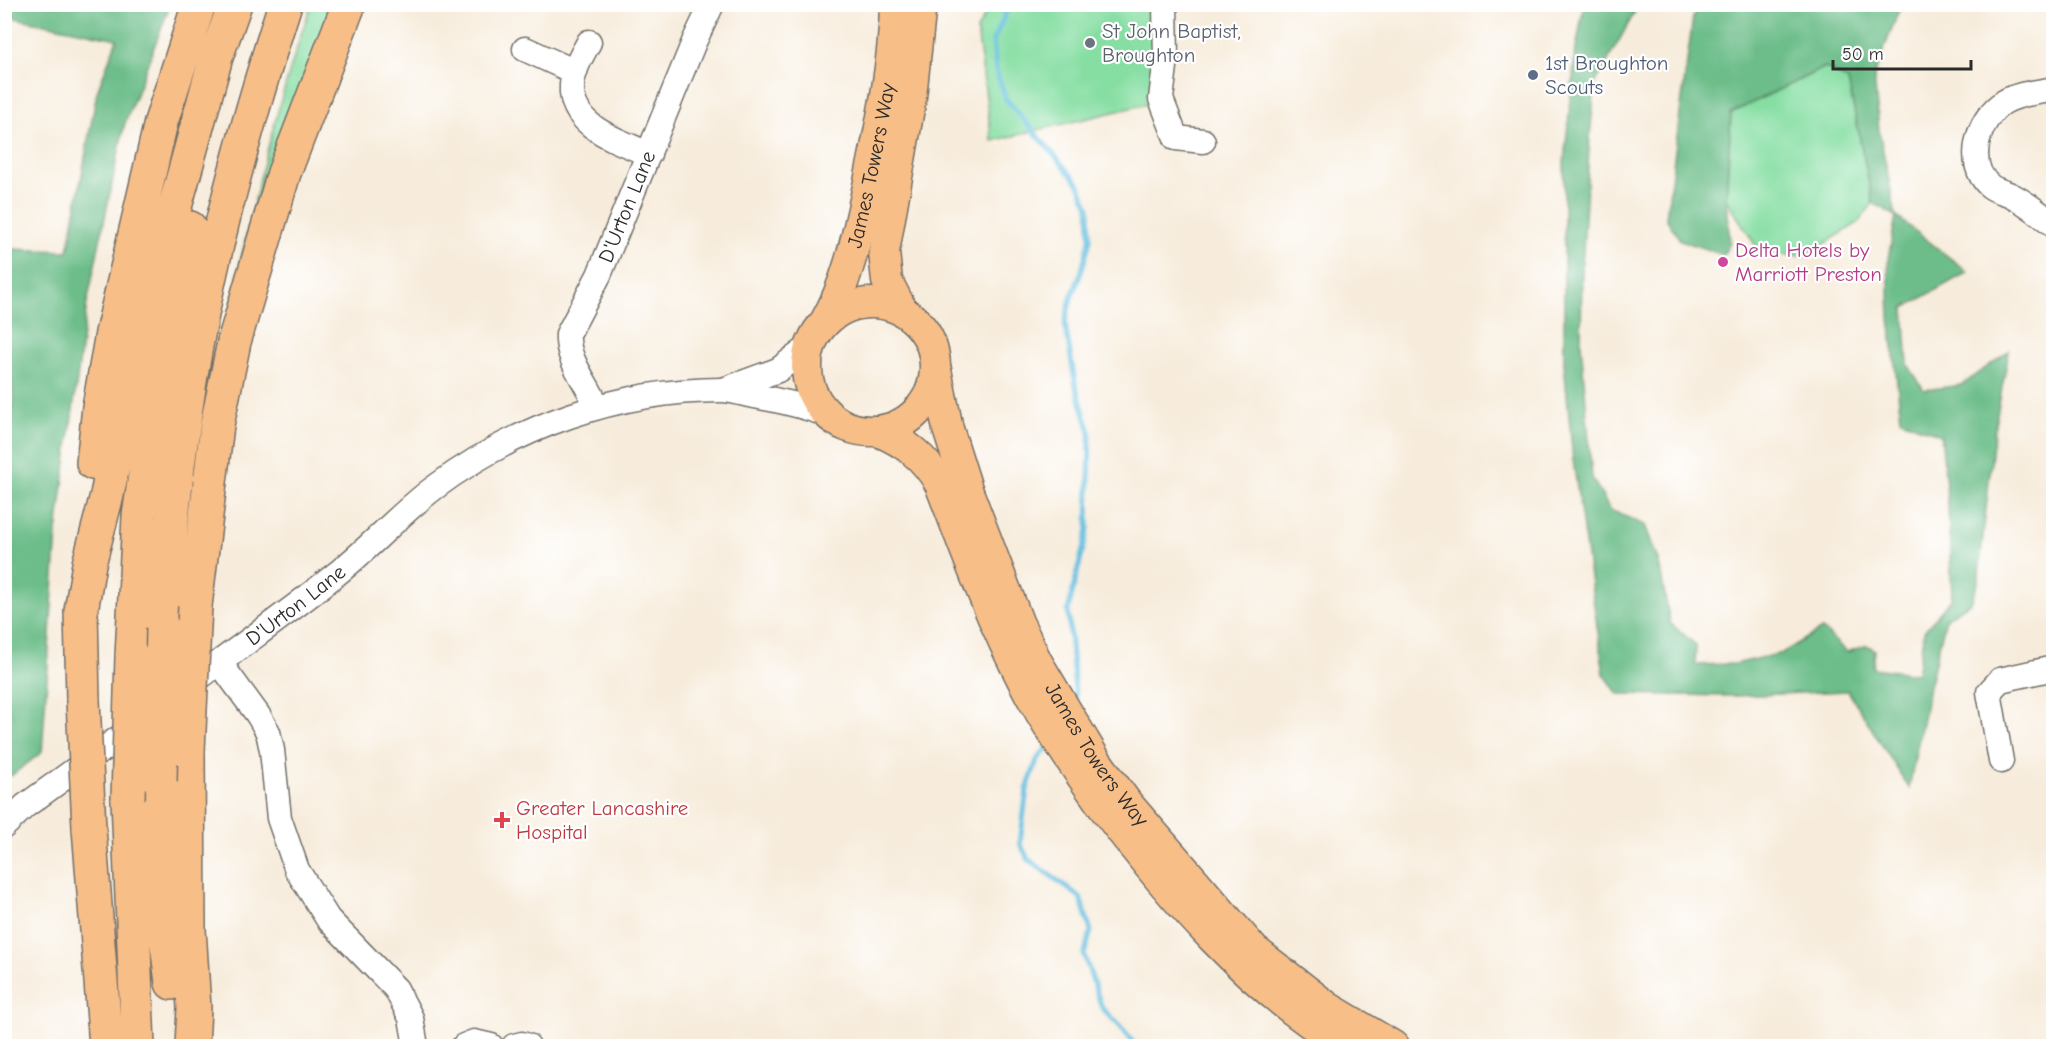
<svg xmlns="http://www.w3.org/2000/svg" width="2058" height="1051" font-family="'Comic Neue',sans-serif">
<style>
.green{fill:#86dea3;stroke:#588467;stroke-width:1.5}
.forest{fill:#6cbd89;stroke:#4c745a;stroke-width:1.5}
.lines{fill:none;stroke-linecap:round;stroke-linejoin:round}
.stream{stroke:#60bdde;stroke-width:5}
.minor-casing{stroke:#726f69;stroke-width:27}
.major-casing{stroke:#726f69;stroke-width:33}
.highway-casing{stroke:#726f69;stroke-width:36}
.minor{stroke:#fff;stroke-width:24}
.major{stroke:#f7be88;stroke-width:30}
.highway{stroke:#f7be88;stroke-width:33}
.highway-bridge-casing{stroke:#726f69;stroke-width:36;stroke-linecap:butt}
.highway-bridge{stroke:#f7be88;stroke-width:33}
.worship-dot{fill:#6b7280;stroke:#fff;stroke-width:2}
.service-dot{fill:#5c6f8a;stroke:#fff;stroke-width:2}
.hotel-dot{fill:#d1479c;stroke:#fff;stroke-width:2}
.health-dot{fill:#e0444e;stroke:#fff;stroke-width:2}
.labels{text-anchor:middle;stroke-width:4.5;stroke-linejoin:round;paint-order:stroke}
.worship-label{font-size:21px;fill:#5b616d;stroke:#fff;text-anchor:start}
.service-label{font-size:21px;fill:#4e5e75;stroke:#fff;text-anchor:start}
.street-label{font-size:21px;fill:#2b2b2b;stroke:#fff}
.hotel-label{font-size:21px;fill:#b23c85;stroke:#fff;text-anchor:start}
.health-label{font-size:21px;fill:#be3a42;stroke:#fff;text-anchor:start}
</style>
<rect width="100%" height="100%" fill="#fff"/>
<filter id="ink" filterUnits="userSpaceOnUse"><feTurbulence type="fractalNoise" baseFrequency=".0167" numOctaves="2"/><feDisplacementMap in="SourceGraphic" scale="12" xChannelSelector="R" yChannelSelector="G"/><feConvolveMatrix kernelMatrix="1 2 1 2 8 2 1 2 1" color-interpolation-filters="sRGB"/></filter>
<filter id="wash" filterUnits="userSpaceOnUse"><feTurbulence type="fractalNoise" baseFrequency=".008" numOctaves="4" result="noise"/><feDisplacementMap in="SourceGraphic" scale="24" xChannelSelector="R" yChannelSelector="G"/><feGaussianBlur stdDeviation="1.35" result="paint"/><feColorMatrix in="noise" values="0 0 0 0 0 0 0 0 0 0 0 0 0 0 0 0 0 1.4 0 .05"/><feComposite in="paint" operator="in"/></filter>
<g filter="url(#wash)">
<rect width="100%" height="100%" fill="#f7ecdb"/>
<path class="green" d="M 311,5 L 338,5 L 222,353 C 244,234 272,119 311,5 Z
M 990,5 L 1156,5 L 1152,103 L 992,141 L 977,30 Z
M 1826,67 L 1848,80 L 1873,203 L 1858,223 L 1805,256 L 1761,254 L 1726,199 L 1731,113 Z"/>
<path class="forest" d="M 4,5 L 170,5 L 124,126 L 87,303 L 57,531 L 42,752 L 11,776 L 4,773 L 4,433 L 14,402 L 5,342 L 6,249 L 68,251 L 97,92 L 117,39 L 5,16 Z
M 1584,5 L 1637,5 L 1636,10 L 1595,84 L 1589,148 L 1582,269 L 1581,342 L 1592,478 L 1610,510 L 1645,525 L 1659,563 L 1670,623 L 1696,645 L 1695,665 L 1735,664 L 1782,653 L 1822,629 L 1847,652 L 1867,645 L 1875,650 L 1873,668 L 1917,674 L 1924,631 L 1952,598 L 1948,506 L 1941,435 L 1901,420 L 1890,318 L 1888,259 L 1896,216 L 1873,203 L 1848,80 L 1825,67 L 1731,113 L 1726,199 L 1730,243 L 1723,255 L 1680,240 L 1666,218 L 1693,17 L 1698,5 L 1901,5 L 1874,75 L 1879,131 L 1896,216 L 1968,272 L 1904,308 L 1908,365 L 1924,390 L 1962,385 L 2009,351 L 1995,425 L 1978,583 L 1971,602 L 1946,618 L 1929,687 L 1909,788 L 1848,691 L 1734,696 L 1618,694 L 1604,674 L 1573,460 L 1564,363 L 1564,161 L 1576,49 Z"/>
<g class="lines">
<path class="stream" d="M 1010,4 L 993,41 L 996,71 L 1006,99 L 1078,183 L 1089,207 L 1090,240 L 1081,273 L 1071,298 L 1065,323 L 1076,387 L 1090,432 L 1088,529 L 1068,610 L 1076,703
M 1049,745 L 1037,760 L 1027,789 L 1020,843 L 1028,859 L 1080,897 L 1091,931 L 1084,955 L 1102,1008 L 1120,1026 L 1136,1046"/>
</g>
</g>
<g filter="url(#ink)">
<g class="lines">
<g class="minor-casing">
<g id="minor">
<path d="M 1165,4 L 1166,58 L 1161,99 L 1176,138 L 1203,141"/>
<path d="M 589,42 C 582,55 573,70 572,85 C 569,127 619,141 649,154"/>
<path d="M 525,49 L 575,72"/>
<path d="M 2054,89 C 2037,93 2019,93 2004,102 C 1978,118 1964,164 1990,186 C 1996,191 2005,192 2011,195 C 2027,203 2040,214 2054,225"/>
<path d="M 726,389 L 778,370 L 810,346"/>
<path id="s1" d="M 597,406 C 587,383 566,359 568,334 L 599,275 L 694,42 L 712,4"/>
<path d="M 220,663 L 258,715 L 268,732 L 272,750 L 279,818 L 297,870 L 328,919 L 396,989 L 411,1018 L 416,1046"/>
<path id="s2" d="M 183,690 C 233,651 286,615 335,575 C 370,548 399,514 434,488 C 517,426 618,390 722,390 C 731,390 740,393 749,395 C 776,400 802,405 828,415"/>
<path d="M 2001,761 L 1989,692 L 2000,680 L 2054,668"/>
<path d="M 4,826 L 25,806 L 141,722"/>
<path d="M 464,1046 L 474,1042 L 491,1046"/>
<path d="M 514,1046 L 522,1044 L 528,1046"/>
</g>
</g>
<g class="major-casing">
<g id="major">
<circle cx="871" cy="367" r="64"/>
<path d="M 902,310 L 887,281 L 884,252 L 911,97 L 921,4"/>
<path id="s3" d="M 825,322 C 850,278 858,230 869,182 C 881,123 894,65 895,4"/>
<path id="s4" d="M 936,370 L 948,429 L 968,492 L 1018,622 L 1037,662 L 1095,759 L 1127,803 L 1254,950 L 1329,1008 L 1393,1046"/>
<path d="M 878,431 C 906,443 925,457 940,484 C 966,551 990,618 1023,681 C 1046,726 1075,767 1104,808 C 1170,897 1249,988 1345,1046"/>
</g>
</g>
<g class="highway-casing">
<path id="highway" d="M 93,463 L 99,407 L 112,333 L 161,122 L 199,4
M 195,606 L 217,425 L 234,342 L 284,173 L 349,4
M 163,628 C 171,501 187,373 216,249 C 235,167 259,85 285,4
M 132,656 L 139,516 L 158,388 L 190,228
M 83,700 L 81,611 L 89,564 L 107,495 L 140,335 L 216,57 L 235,4
M 188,751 L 189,929 L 194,1008 L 192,1046
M 160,781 L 166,936 L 172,983
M 128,799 L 138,1046
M 89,828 L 106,1046"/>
</g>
<use href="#minor" class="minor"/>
<use href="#major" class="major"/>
<use href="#highway" class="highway"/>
<g class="highway-bridge-casing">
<path id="highway-bridge" d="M 83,700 L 89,828
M 188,751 L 195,606
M 160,781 L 163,628
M 128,799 L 132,656"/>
</g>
<use href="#highway-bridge" class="highway-bridge"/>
</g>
</g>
<circle class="worship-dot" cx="1090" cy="43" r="6"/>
<circle class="service-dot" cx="1533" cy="75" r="6"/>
<circle class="hotel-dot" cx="1723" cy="262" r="6"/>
<path class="health-dot" d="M499 811h6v6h6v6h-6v6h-6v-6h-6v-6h6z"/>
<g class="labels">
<g class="worship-label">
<text x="1102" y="38">St John Baptist,<tspan x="1102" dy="24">Broughton</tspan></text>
</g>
<g class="service-label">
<text x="1545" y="70">1st Broughton<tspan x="1545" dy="24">Scouts</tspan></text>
</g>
<g class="street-label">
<text dy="7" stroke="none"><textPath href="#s3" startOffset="164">James Towers Way</textPath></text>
<text dy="7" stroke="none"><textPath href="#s1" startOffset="219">D'Urton Lane</textPath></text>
<text dy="7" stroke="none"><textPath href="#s2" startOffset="141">D'Urton Lane</textPath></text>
<text dy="7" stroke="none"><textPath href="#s4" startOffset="420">James Towers Way</textPath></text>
</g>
<g class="hotel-label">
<text x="1735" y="257">Delta Hotels by<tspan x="1735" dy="24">Marriott Preston</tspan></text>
</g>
<g class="health-label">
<text x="516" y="815">Greater Lancashire<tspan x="516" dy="24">Hospital</tspan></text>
</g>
</g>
<rect width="2058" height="1051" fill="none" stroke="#fff" stroke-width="24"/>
<path d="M1833 60v9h138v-9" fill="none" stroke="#2b2b2b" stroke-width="3"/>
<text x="1842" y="60" font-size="18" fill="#2b2b2b" stroke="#ffffff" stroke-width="4.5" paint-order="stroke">50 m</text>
</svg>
